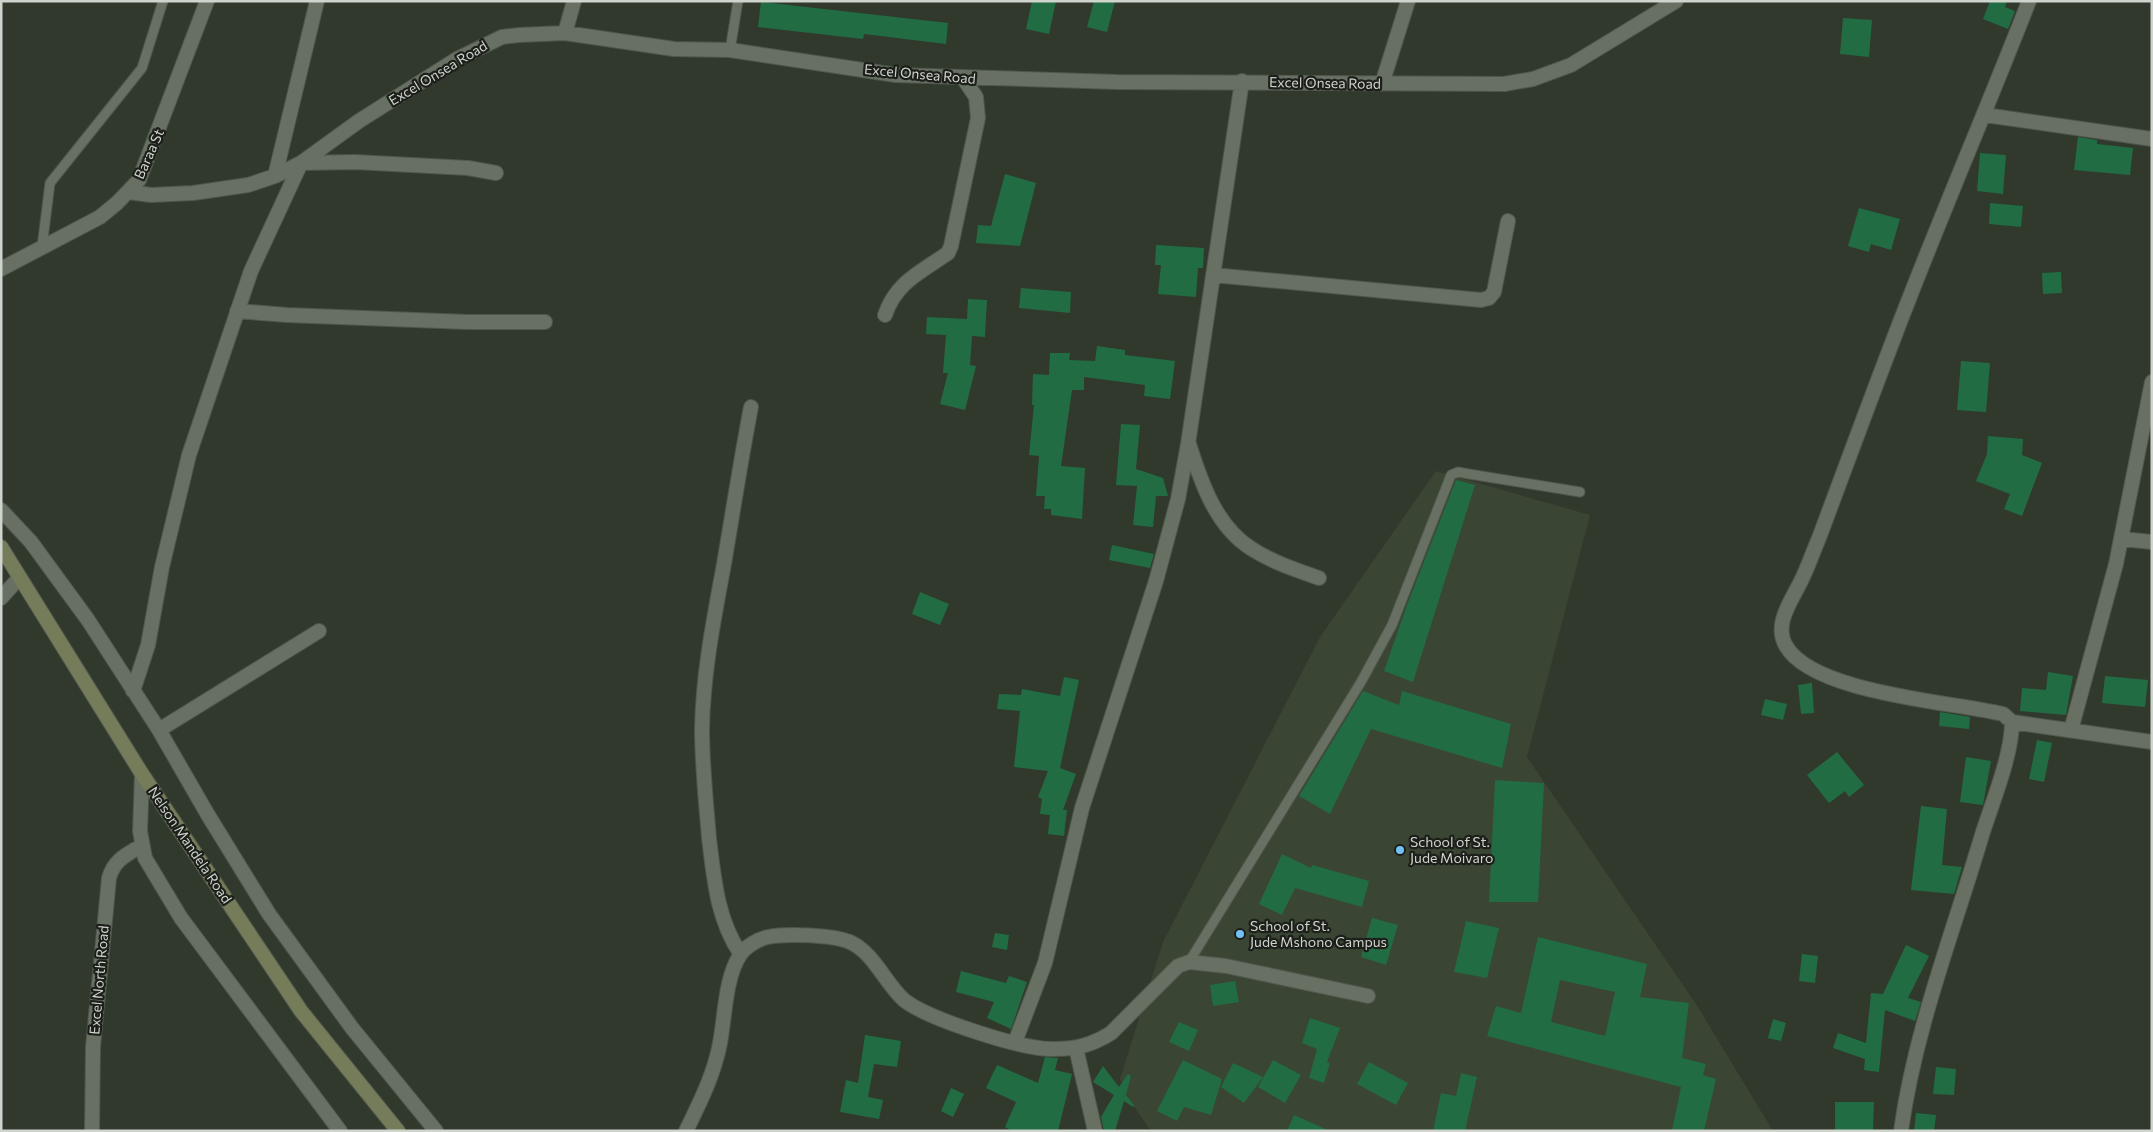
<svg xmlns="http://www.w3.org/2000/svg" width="2153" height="1132" font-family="Commissioner,sans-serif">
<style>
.built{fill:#3a4534}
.building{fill:#226c44;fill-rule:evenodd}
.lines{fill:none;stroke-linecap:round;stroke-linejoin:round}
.service-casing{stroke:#50564c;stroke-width:11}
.minor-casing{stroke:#50564c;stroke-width:16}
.secondary-casing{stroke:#50564c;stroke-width:16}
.service{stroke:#677063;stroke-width:9}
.minor{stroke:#677063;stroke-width:14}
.secondary{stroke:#747c5a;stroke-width:14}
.poi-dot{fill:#71c1f5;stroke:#1c1f1a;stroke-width:2}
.labels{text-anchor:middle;stroke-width:4.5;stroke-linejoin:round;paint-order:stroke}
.street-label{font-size:14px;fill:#cfd4cd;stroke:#1c1f1a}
.poi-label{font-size:14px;fill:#cfd4cd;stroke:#1c1f1a;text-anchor:start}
</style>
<rect width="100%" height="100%" fill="#31392d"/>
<path class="built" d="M 1436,471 L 1590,515 L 1527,757 L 1696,1004 L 1773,1131 L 1151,1131 L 1126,1095 L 1120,1079 L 1163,942 L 1320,637 Z"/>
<path class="building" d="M 1032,1 L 1056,1 L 1049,34 L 1026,29 Z
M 1094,1 L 1115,1 L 1107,32 L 1087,27 Z
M 1990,1 L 2007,1 L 2005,7 L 2015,11 L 2008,29 L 1983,19 Z
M 761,2 L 948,23 L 946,44 L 864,34 L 863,39 L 758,27 Z
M 1843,18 L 1872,20 L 1869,57 L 1840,54 Z
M 2078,137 L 2097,140 L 2097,144 L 2133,148 L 2130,175 L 2074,170 Z
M 1980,153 L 2006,155 L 2003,194 L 1977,191 Z
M 1005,174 L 1036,183 L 1020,246 L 976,243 L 978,225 L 991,226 Z
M 1990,203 L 2023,206 L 2021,227 L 1989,224 Z
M 1859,208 L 1900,219 L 1891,250 L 1871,244 L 1869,252 L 1848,246 Z
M 1156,245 L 1204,248 L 1203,268 L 1198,268 L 1196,297 L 1158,294 L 1161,265 L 1155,265 Z
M 2061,272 L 2062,293 L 2043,294 L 2042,273 Z
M 1021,288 L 1071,292 L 1070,313 L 1019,308 Z
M 968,299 L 987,300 L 985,337 L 972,336 L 970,365 L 976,366 L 965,410 L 940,404 L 948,373 L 943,373 L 946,335 L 926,334 L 927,317 L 967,319 Z
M 1097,346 L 1125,350 L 1125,355 L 1175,361 L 1170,399 L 1144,396 L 1145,385 L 1084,377 L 1084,390 L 1072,390 L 1061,466 L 1085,468 L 1082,519 L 1051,515 L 1051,509 L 1044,509 L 1045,496 L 1036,496 L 1039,456 L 1029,455 L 1034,405 L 1032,405 L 1033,374 L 1049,375 L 1050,353 L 1070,353 L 1069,360 L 1095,361 Z
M 1961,361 L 1990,363 L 1986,412 L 1957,410 Z
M 1121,424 L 1140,425 L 1136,469 L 1163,478 L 1168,496 L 1156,496 L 1153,527 L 1133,525 L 1137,486 L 1116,485 Z
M 1988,436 L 2023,439 L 2022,455 L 2042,463 L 2022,516 L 2004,509 L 2010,494 L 1976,481 L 1987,454 Z
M 1456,480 L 1475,485 L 1413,682 L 1384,671 L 1407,605 Z
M 1112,545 L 1154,554 L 1150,568 L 1109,560 Z
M 920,592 L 949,604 L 940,625 L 912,614 Z
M 2048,672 L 2073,676 L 2066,715 L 2020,711 L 2022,688 L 2046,690 Z
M 2105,676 L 2148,680 L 2145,707 L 2102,703 Z
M 1064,677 L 1079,680 L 1060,768 L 1076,774 L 1063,810 L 1067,810 L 1064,836 L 1048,834 L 1050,815 L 1040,814 L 1042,799 L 1038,797 L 1048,771 L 1014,767 L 1020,711 L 997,709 L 999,694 L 1021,695 L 1022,689 L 1060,696 Z
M 1812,683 L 1814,713 L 1801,714 L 1798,685 Z
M 1363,691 L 1399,705 L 1402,691 L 1511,724 L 1502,768 L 1371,729 L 1330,814 L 1299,796 Z
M 1765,699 L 1787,704 L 1783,720 L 1761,715 Z
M 1940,712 L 1970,717 L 1969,729 L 1939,726 Z
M 2037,740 L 2052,743 L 2044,782 L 2029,779 Z
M 1837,752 L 1864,785 L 1849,797 L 1845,791 L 1829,803 L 1807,775 Z
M 1966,757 L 1991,761 L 1983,805 L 1960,802 Z
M 1495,780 L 1544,783 L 1538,902 L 1489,902 Z
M 1921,806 L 1947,809 L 1942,865 L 1962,867 L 1954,894 L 1911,890 Z
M 1282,854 L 1311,868 L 1312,865 L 1369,881 L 1362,907 L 1295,888 L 1282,915 L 1259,904 Z
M 1372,918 L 1398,925 L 1386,965 L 1361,957 Z
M 1466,921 L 1499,928 L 1487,978 L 1454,972 Z
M 995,933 L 1009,935 L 1007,950 L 992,947 Z
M 1538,937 L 1647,964 L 1640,997 L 1689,1003 L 1682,1058 L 1706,1064 L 1703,1075 L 1716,1079 L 1704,1131 L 1672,1131 L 1681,1087 L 1487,1036 L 1496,1006 L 1521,1013 ZM 1560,980 L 1615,992 L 1605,1036 L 1551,1022 Z
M 1906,945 L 1929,956 L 1908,998 L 1921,1002 L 1915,1021 L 1885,1010 L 1879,1072 L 1864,1070 L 1865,1059 L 1833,1048 L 1838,1033 L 1866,1043 L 1871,993 L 1883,994 Z
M 1802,954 L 1818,956 L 1815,983 L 1799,981 Z
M 961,971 L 1006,983 L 1009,976 L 1027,982 L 1011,1029 L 987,1018 L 994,1002 L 956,992 Z
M 1235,981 L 1239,1002 L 1213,1006 L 1210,985 Z
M 1310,1018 L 1340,1028 L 1327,1062 L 1330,1063 L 1324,1083 L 1309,1078 L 1317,1049 L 1302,1043 Z
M 1773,1019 L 1786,1023 L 1781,1041 L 1768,1038 Z
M 1179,1022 L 1198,1030 L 1189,1051 L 1169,1042 Z
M 865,1035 L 901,1041 L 897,1067 L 874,1064 L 868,1097 L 883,1100 L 879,1119 L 840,1112 L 846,1080 L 858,1083 Z
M 1045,1057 L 1058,1058 L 1055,1070 L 1072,1074 L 1058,1131 L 1012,1131 L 1005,1127 L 1016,1102 L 986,1088 L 997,1065 L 1038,1083 Z
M 1183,1060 L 1222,1079 L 1211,1115 L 1184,1107 L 1177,1121 L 1157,1111 Z
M 1273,1060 L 1301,1075 L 1285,1103 L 1258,1087 Z
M 1369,1062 L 1408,1083 L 1396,1105 L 1357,1084 Z
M 1233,1063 L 1263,1077 L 1244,1103 L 1221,1087 Z
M 1103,1066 L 1119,1087 L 1128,1074 L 1131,1076 L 1126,1095 L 1134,1105 L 1133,1107 L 1124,1101 L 1115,1131 L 1104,1131 L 1101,1117 L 1114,1095 L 1093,1082 Z
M 1936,1067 L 1956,1069 L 1954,1095 L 1933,1094 Z
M 1461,1073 L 1477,1077 L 1465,1131 L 1433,1131 L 1441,1093 L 1456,1096 Z
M 951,1088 L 964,1094 L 953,1117 L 941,1111 Z
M 1835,1102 L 1874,1102 L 1873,1131 L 1835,1131 Z
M 1916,1113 L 1936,1115 L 1934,1131 L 1914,1131 Z
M 1294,1115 L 1330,1131 L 1287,1131 Z"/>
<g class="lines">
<g class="service-casing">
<path id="service" d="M 730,50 L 738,1
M 42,247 L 50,183 L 142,68 L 163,1
M 1189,962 L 1361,682 L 1392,625 L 1451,475 L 1458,472 L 1469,474 L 1580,492"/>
</g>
<g class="minor-casing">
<path id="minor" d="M 565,33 L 574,1
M 1382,84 L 1408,1
M 1985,115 L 2152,139
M 275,176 L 317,1
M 128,192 L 151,195 L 193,193 L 248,185 L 275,176 L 301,163 L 359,121 L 457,59 L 502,37 L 519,35 L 565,33 L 674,49 L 730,50 L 896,75 L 1117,82 L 1504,84 L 1533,79 L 1571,65 L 1676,1
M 1,269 L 100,217 L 117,203 L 139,180 L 207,1
M 1213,275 L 1481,300 L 1489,298 L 1494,292 L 1508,221
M 237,311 L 287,315 L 467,322 L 545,322
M 885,315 C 896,282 921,272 948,253 L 951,246 L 978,118 L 976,97 L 963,78
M 1189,444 C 1201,482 1216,527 1252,549 C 1272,562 1296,570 1319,578
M 1,510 L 31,542 L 88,620 L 159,730 L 208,815 L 269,914 L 352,1028 L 436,1131
M 2122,539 L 2152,542
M 1,598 L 19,578
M 133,691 L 148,645 L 162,567 L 189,455 L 251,271 L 301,163 L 355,162 L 468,168 L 496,173
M 2012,722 L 2152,742
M 159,730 L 319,631
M 2071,730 L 2116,564 L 2152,382
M 142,774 L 140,831 L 145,858 L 181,918 L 340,1131
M 740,953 C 717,919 714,878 709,838 C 706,802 702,765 702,729 C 703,673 714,618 724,564 C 733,511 741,459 751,407
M 1015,1042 L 1045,963 L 1082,808 L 1156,581 L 1178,499 L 1188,444 L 1242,81
M 1076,1048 L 1095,1131
M 92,1131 L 93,1047 L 109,878 C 114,860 126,855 141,846
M 686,1131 C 700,1102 714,1075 720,1043 C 725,1017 725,978 740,955 C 745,947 758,939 768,937 C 786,933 833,935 850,942 C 874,953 885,983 904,1000 C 928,1019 1023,1050 1054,1049 C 1076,1049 1092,1045 1111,1033 L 1178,966 L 1189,962 L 1226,966 L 1368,996
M 1901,1131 C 1915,1029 1953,933 1982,835 C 1992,803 2012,755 2012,722 L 2003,714 C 1951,702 1813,693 1786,646 C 1773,624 1792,600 1801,581 C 1808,567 1813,552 1819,538 C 1849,458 1878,378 1909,299 C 1948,199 1990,101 2029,1"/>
</g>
<g class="secondary-casing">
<path id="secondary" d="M 1,547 L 142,774 L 301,1011 L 398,1131"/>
</g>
<use href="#service" class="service"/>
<use href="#minor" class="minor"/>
<use href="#secondary" class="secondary"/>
</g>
<g class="poi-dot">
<circle cx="1400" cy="850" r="5"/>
<circle cx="1240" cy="934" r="5"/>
</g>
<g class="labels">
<g class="street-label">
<text transform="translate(438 73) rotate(-31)" y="5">Excel Onsea Road</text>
<text transform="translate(920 74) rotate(5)" y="5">Excel Onsea Road</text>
<text transform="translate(1325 83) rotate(1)" y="5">Excel Onsea Road</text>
<text transform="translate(149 154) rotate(-66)" y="5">Baraa St</text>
<text transform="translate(190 845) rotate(56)" y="5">Nelson Mandela Road</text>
<text transform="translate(99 980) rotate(-85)" y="5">Excel North Road</text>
</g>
<g class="poi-label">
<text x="1410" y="847">School of St.<tspan x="1410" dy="16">Jude Moivaro</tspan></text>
<text x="1250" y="931">School of St.<tspan x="1250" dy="16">Jude Mshono Campus</tspan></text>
</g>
</g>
<rect width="2153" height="1132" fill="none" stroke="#cfd4cd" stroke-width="5"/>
</svg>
